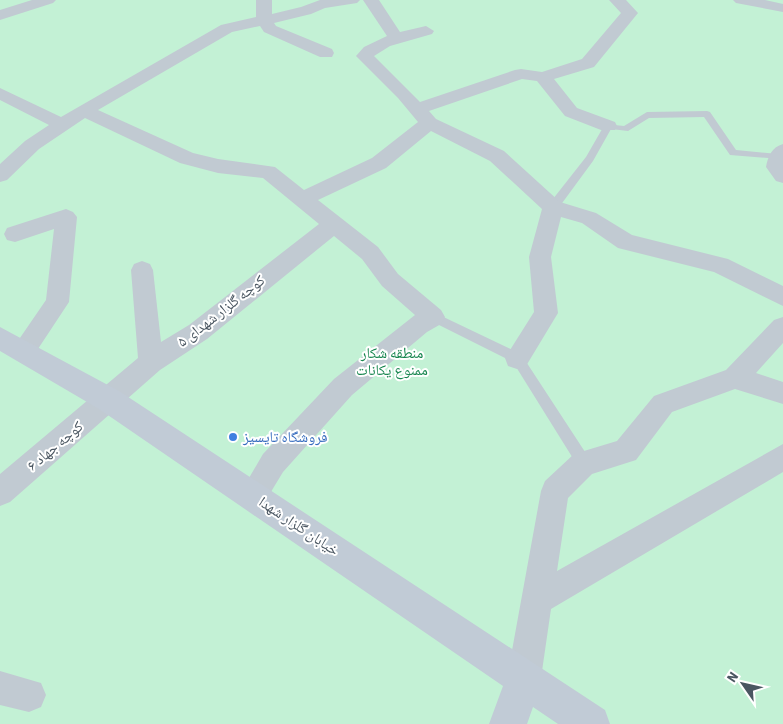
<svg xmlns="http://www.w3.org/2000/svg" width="783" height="724" font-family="'Source Sans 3','Noto Naskh Arabic',sans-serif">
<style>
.green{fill:#c3f1d5}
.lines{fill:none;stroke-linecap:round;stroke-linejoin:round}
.lane{fill:#c1cad2;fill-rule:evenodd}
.street{fill:#c1cad2;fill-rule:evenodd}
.secondary{fill:#c1cbd6;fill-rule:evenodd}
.shop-dot{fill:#3f7fe0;stroke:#fff;stroke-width:2}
.labels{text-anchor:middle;stroke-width:4;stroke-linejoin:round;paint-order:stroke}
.street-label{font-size:15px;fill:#4a5661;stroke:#fff}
.park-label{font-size:15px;fill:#17864f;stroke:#fff}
.shop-label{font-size:15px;fill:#366cbe;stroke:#fff;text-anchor:start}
</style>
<rect width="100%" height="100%" fill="#f5f3f3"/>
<path class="green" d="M 0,0 L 783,0 L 783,724 L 0,724 Z"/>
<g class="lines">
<path class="lane" d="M 707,111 L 710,112 L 736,150 L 778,154 L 781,155 L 781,159 L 730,155 L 704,117 L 649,118 L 628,131 L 611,129 L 593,161 L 557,210 L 549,210 L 549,204 L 586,157 L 605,124 L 624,126 L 647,112 Z
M 433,312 L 521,354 L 589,458 L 591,463 L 589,468 L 584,470 L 579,468 L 513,362 L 429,320 L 427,317 Z"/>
<path class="street" d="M 32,0 L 56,0 L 53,3 L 0,20 L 0,10 Z
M 256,0 L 272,0 L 272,14 L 301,7 L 320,0 L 360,0 L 357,3 L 325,8 L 311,14 L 274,23 L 276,26 L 332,49 L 334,53 L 332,57 L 320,57 L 264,32 L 260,26 L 232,32 L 98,110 L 193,153 L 218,159 L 275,167 L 304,190 L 372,158 L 418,122 L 398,98 L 356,56 L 364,47 L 387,36 L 363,0 L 379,0 L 400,32 L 426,26 L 434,31 L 432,34 L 390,46 L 374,56 L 420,102 L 515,70 L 521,69 L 542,72 L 582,59 L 621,13 L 609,0 L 626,0 L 638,13 L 594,67 L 554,79 L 577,108 L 615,122 L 617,126 L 615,130 L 601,130 L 565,116 L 537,81 L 522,79 L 429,111 L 436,119 L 504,151 L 560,202 L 596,213 L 632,235 L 728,259 L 783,286 L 783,306 L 714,272 L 618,248 L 582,223 L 561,217 L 551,257 L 558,313 L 526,366 L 517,369 L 508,366 L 505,358 L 534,312 L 529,257 L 542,209 L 490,161 L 431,131 L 386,168 L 318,200 L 378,247 L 398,274 L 441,310 L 445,317 L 441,324 L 427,332 L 352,395 L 283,472 L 263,505 L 253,509 L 243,505 L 239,495 L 263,454 L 334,379 L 415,315 L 382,286 L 362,259 L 334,236 L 207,339 L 160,370 L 10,502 L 0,506 L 0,474 L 138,358 L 131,270 L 134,264 L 142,261 L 150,264 L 153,270 L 161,342 L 189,325 L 319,224 L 263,178 L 218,173 L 180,163 L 85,118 L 39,149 L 7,180 L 0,182 L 0,164 L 25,141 L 49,125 L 0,100 L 0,88 L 61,117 L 221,25 L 256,17 Z
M 733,0 L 765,0 L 783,4 L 783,12 L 736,3 Z
M 783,144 L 783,183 L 776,181 L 766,167 C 768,156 772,147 783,144 Z
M 66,209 L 73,212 L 77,217 L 69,302 L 32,358 L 23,361 L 14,358 L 11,351 L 46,300 L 54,229 L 15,242 L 7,240 L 4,234 L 7,228 Z
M 783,317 L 783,343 L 756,373 L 783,382 L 783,404 L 735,389 L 672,412 L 636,460 L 592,474 L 568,498 L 557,571 L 783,444 L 783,472 L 551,609 L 541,678 L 536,690 L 524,695 L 512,690 L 507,678 L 541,491 L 545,481 L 574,454 L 617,441 L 654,396 L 726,370 L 774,320 Z
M 0,671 L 41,683 L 46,695 L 41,707 L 29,712 L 0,705 Z"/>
<path class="secondary" d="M 0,327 L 119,391 L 605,710 L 610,724 L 558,724 L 533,707 L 527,724 L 489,724 L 503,686 L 99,409 L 0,351 Z"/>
</g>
<circle class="shop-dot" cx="233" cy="437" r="5"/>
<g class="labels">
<g class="street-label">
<text transform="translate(221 311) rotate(-38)" y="5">کوچه گلزار شهدای ۵</text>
<text transform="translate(55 446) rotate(-40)" y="5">کوچه جهاد ۶</text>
<text transform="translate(299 526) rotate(34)" y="5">خیابان گلزار شهدا</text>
</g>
<g class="park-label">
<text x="392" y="358">منطقه شکار<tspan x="392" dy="17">ممنوع یکانات</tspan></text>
</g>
<g class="shop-label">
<text x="243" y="442">فروشگاه تایسیز</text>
</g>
</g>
<g transform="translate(743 684) rotate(304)" stroke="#ffffff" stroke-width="4" paint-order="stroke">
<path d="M0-4L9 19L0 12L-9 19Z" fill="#4a5661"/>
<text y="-8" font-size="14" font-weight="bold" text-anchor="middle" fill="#4a5661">N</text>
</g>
</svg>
